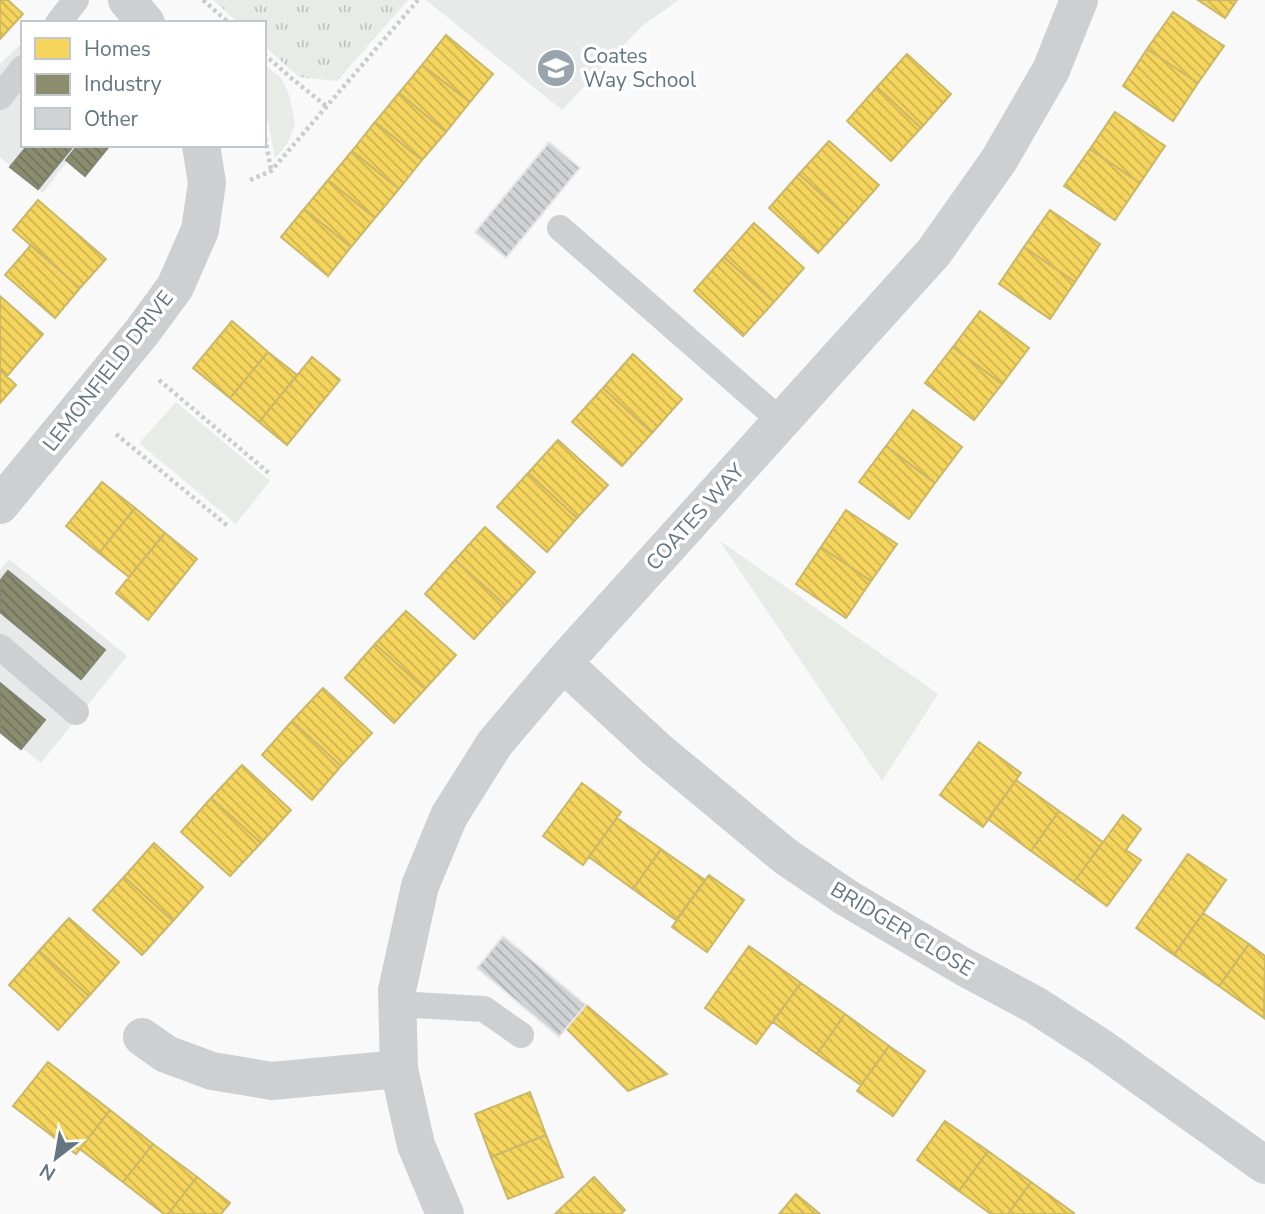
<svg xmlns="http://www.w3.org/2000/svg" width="1265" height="1214" font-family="'Nunito Sans',sans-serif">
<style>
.built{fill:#e8e9e9}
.grass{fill:#e8ebe6}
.park{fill:url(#park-tufts)}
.homes{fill:url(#homes-back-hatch);stroke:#cab868;stroke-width:2}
.industry{fill:url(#industry-back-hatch);stroke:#808574;stroke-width:2}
.building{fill:url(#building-back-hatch);stroke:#e8e8e8;stroke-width:2}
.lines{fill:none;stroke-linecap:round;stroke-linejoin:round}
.path{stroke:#cbcccd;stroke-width:4.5;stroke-dasharray:3.5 3.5;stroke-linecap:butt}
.lane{stroke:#cecfd0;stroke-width:26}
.street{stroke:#cecfd0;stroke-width:38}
.labels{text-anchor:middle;stroke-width:7;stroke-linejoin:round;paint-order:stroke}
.poi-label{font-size:21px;fill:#657683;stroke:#fff;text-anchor:start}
.street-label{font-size:21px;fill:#657683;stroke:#fff}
</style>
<defs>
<pattern id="park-tufts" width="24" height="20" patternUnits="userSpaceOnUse" patternTransform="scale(1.75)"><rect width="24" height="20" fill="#e8ebe6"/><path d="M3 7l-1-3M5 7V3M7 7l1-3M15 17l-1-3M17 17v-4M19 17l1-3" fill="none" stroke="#c0c3c0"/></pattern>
<pattern id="homes-back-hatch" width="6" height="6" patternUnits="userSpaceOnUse" patternTransform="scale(1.75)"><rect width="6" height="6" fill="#f6d55c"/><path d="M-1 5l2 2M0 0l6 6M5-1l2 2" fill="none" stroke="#cbb151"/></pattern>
<pattern id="industry-back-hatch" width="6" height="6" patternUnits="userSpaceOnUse" patternTransform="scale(1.75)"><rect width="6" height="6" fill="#8c8c6e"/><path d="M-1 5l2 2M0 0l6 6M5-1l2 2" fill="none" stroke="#70725c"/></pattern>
<pattern id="building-back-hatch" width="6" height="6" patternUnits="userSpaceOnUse" patternTransform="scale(1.75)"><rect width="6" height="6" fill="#d0d2d3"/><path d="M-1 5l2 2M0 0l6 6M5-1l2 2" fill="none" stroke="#acafb1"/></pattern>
</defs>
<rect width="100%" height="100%" fill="#f9f9f9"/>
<path class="built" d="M 426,0 L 679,0 L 642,26 L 562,110 Z
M 23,42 L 23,145 L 80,145 L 43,193 L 0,157 L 0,64 Z
M 9,559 L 127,656 L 41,763 L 0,730 L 0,570 Z"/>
<path class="grass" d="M 264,64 L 281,78 L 290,97 L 295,125 L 287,144 L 275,159 L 264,100 Z
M 176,402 L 270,481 L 236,524 L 139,443 Z
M 719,540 L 938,694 L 882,781 Z"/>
<path class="park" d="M 213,0 L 408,0 L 337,81 L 299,77 L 264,46 L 264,23 L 239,23 Z"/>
<path class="homes" d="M 0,0 L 8,0 L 23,14 L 0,39 Z
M 1198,0 L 1237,0 L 1225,18 Z
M 1173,12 L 1224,46 L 1198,83 L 1147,49 Z
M 446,35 L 493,74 L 470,102 L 422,65 Z
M 1147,49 L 1198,83 L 1173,121 L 1123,86 Z
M 907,54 L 951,94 L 921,128 L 877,87 Z
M 422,65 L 470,102 L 446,132 L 399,93 Z
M 877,87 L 921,128 L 891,161 L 847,121 Z
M 399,93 L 446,132 L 422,160 L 375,122 Z
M 1115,112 L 1165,146 L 1140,183 L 1090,149 Z
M 375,122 L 422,160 L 399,189 L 352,151 Z
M 829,141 L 879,185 L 849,219 L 799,174 Z
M 1090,149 L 1140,183 L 1115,220 L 1064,186 Z
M 352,151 L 399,189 L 375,218 L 328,180 Z
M 799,174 L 849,219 L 818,253 L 769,208 Z
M 328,180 L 375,218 L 351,247 L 304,209 Z
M 38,200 L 106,259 L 80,288 L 13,230 Z
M 304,209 L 351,247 L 328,276 L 281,237 Z
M 1050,210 L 1100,244 L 1075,282 L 1024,247 Z
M 754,223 L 804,268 L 774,302 L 724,257 Z
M 31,245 L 80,288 L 55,318 L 5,275 Z
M 1024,247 L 1075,282 L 1050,319 L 999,284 Z
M 724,257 L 774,302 L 743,336 L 694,291 Z
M 0,296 L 43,334 L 7,376 L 0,370 Z
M 980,311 L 1029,348 L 1002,384 L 953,347 Z
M 232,321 L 268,352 L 230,398 L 193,368 Z
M 953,347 L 1002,384 L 974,420 L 925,383 Z
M 268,352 L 297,375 L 259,422 L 230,398 Z
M 633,354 L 682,399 L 652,433 L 603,388 Z
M 312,357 L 340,380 L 287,445 L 259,422 Z
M 0,370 L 16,385 L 0,403 Z
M 603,388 L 652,433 L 622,466 L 572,422 Z
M 913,410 L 962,447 L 935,483 L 886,446 Z
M 558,440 L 608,485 L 577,518 L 528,473 Z
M 886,446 L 935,483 L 909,519 L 859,482 Z
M 528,473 L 577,518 L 547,552 L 497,507 Z
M 102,482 L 135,508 L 99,553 L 66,526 Z
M 135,508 L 165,533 L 129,577 L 99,553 Z
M 846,510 L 897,544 L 871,581 L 821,547 Z
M 485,527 L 535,572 L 505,605 L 455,560 Z
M 165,533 L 197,559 L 148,620 L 116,593 Z
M 821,547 L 871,581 L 846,618 L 796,584 Z
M 455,560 L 505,605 L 474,639 L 425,594 Z
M 406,611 L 456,655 L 425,689 L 375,644 Z
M 375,644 L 425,689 L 394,723 L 345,678 Z
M 323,688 L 372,733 L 341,766 L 292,721 Z
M 292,721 L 341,766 L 312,800 L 262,755 Z
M 979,742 L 1021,773 L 983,827 L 940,795 Z
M 242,765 L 291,810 L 261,843 L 211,798 Z
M 1016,780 L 1059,811 L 1031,851 L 988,819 Z
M 582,783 L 621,812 L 583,865 L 543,836 Z
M 211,798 L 261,843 L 230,876 L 181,832 Z
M 1059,811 L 1103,842 L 1074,882 L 1031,851 Z
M 1123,815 L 1141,829 L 1126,850 L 1141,860 L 1107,906 L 1074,882 Z
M 617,818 L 661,849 L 633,889 L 589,857 Z
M 154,843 L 203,887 L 173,921 L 124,877 Z
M 661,849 L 705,880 L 676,920 L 633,889 Z
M 1188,854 L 1226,880 L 1174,955 L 1136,928 Z
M 709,875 L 744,900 L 707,952 L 672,927 Z
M 124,877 L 173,921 L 142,955 L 93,910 Z
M 1203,913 L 1249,944 L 1219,986 L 1174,955 Z
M 69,918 L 119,962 L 89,996 L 39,951 Z
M 1249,944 L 1265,956 L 1264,1018 L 1219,986 Z
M 749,946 L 801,983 L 756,1044 L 705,1008 Z
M 39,951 L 89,996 L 58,1030 L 9,985 Z
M 801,983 L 845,1014 L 817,1054 L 773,1022 Z
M 586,1005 L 667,1074 L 628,1091 L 566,1028 Z
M 845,1014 L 889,1046 L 861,1085 L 817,1054 Z
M 889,1046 L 925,1071 L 893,1116 L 857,1091 Z
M 48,1062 L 110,1110 L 76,1154 L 13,1106 Z
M 530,1092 L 546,1135 L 491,1157 L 475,1114 Z
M 110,1110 L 153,1144 L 123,1182 L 80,1149 Z
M 945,1121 L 988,1151 L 959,1191 L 917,1160 Z
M 546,1135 L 563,1177 L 508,1199 L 491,1157 Z
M 153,1144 L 197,1177 L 168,1214 L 164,1214 L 123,1182 Z
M 988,1151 L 1031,1182 L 1008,1214 L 991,1214 L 959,1191 Z
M 197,1177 L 230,1203 L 221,1214 L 168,1214 Z
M 594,1177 L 625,1210 L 621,1214 L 555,1214 Z
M 1031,1182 L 1074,1213 L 1074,1214 L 1008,1214 Z
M 796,1194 L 820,1214 L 779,1214 Z"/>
<path class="industry" d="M 28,145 L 74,145 L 38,189 L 10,167 Z
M 78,145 L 110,145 L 85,176 L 66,160 Z
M 8,571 L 105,650 L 81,679 L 0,612 L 0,581 Z
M 0,683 L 45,720 L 21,749 L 0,732 Z"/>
<path class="building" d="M 549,142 L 580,168 L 506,258 L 475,232 Z
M 503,936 L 586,1005 L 559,1037 L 477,968 Z"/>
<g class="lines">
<path class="path" d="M 203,0 L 229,23
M 264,54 L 290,77 L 326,106
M 264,131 L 271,170
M 250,180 L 271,171 L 418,0
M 159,380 L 270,474
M 116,434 L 229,527"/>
<path class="lane" d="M 58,23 L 76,0
M 0,97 L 23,68
M 560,228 L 782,422
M 0,647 L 76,712
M 397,1004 L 484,1009 L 521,1035"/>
<path class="street" d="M 127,0 L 146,23
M 0,505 L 142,332 L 175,287 L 200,230 L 207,183 L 201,145
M 563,663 L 656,749 L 785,856 L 847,898 L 964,967 L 1035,1005 L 1100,1047 L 1265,1165
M 142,1037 L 166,1054 L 212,1071 L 272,1081 L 399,1069
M 445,1214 L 416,1145 L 399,1069 L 397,990 L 420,886 L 449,816 L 495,743 L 563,663 L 934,252 L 999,160 L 1051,70 L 1079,0"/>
</g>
<defs>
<g id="school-disc" transform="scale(2.0125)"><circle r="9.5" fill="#99a4ac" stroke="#fff"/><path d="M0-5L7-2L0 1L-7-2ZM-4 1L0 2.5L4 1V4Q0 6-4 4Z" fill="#fff"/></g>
</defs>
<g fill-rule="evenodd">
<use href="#school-disc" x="556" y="68"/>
</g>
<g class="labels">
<g class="poi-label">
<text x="583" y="63">Coates<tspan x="583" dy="24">Way School</tspan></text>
</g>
<g class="street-label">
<text transform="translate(108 371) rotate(-52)" y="7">LEMONFIELD DRIVE</text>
<text transform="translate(695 517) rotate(-48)" y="7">COATES WAY</text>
<text transform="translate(902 929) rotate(31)" y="7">BRIDGER CLOSE</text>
</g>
</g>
<rect x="21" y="21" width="245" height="126" fill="#ffffff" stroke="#c1c8cd" stroke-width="2"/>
<rect x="35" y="38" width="35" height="21" fill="#f6d55c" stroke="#c1c8cd" stroke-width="2"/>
<text x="84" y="56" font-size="21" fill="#657683">Homes</text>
<rect x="35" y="74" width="35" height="21" fill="#8c8c6e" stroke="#c1c8cd" stroke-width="2"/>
<text x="84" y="91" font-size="21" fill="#657683">Industry</text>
<rect x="35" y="108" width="35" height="21" fill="#d0d2d3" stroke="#c1c8cd" stroke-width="2"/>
<text x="84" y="126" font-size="21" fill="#657683">Other</text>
<g transform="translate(56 1158) rotate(211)" stroke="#ffffff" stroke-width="5" paint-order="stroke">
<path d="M0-5L12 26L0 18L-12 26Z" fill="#657683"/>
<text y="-10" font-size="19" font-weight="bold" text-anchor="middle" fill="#657683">N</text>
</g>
</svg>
